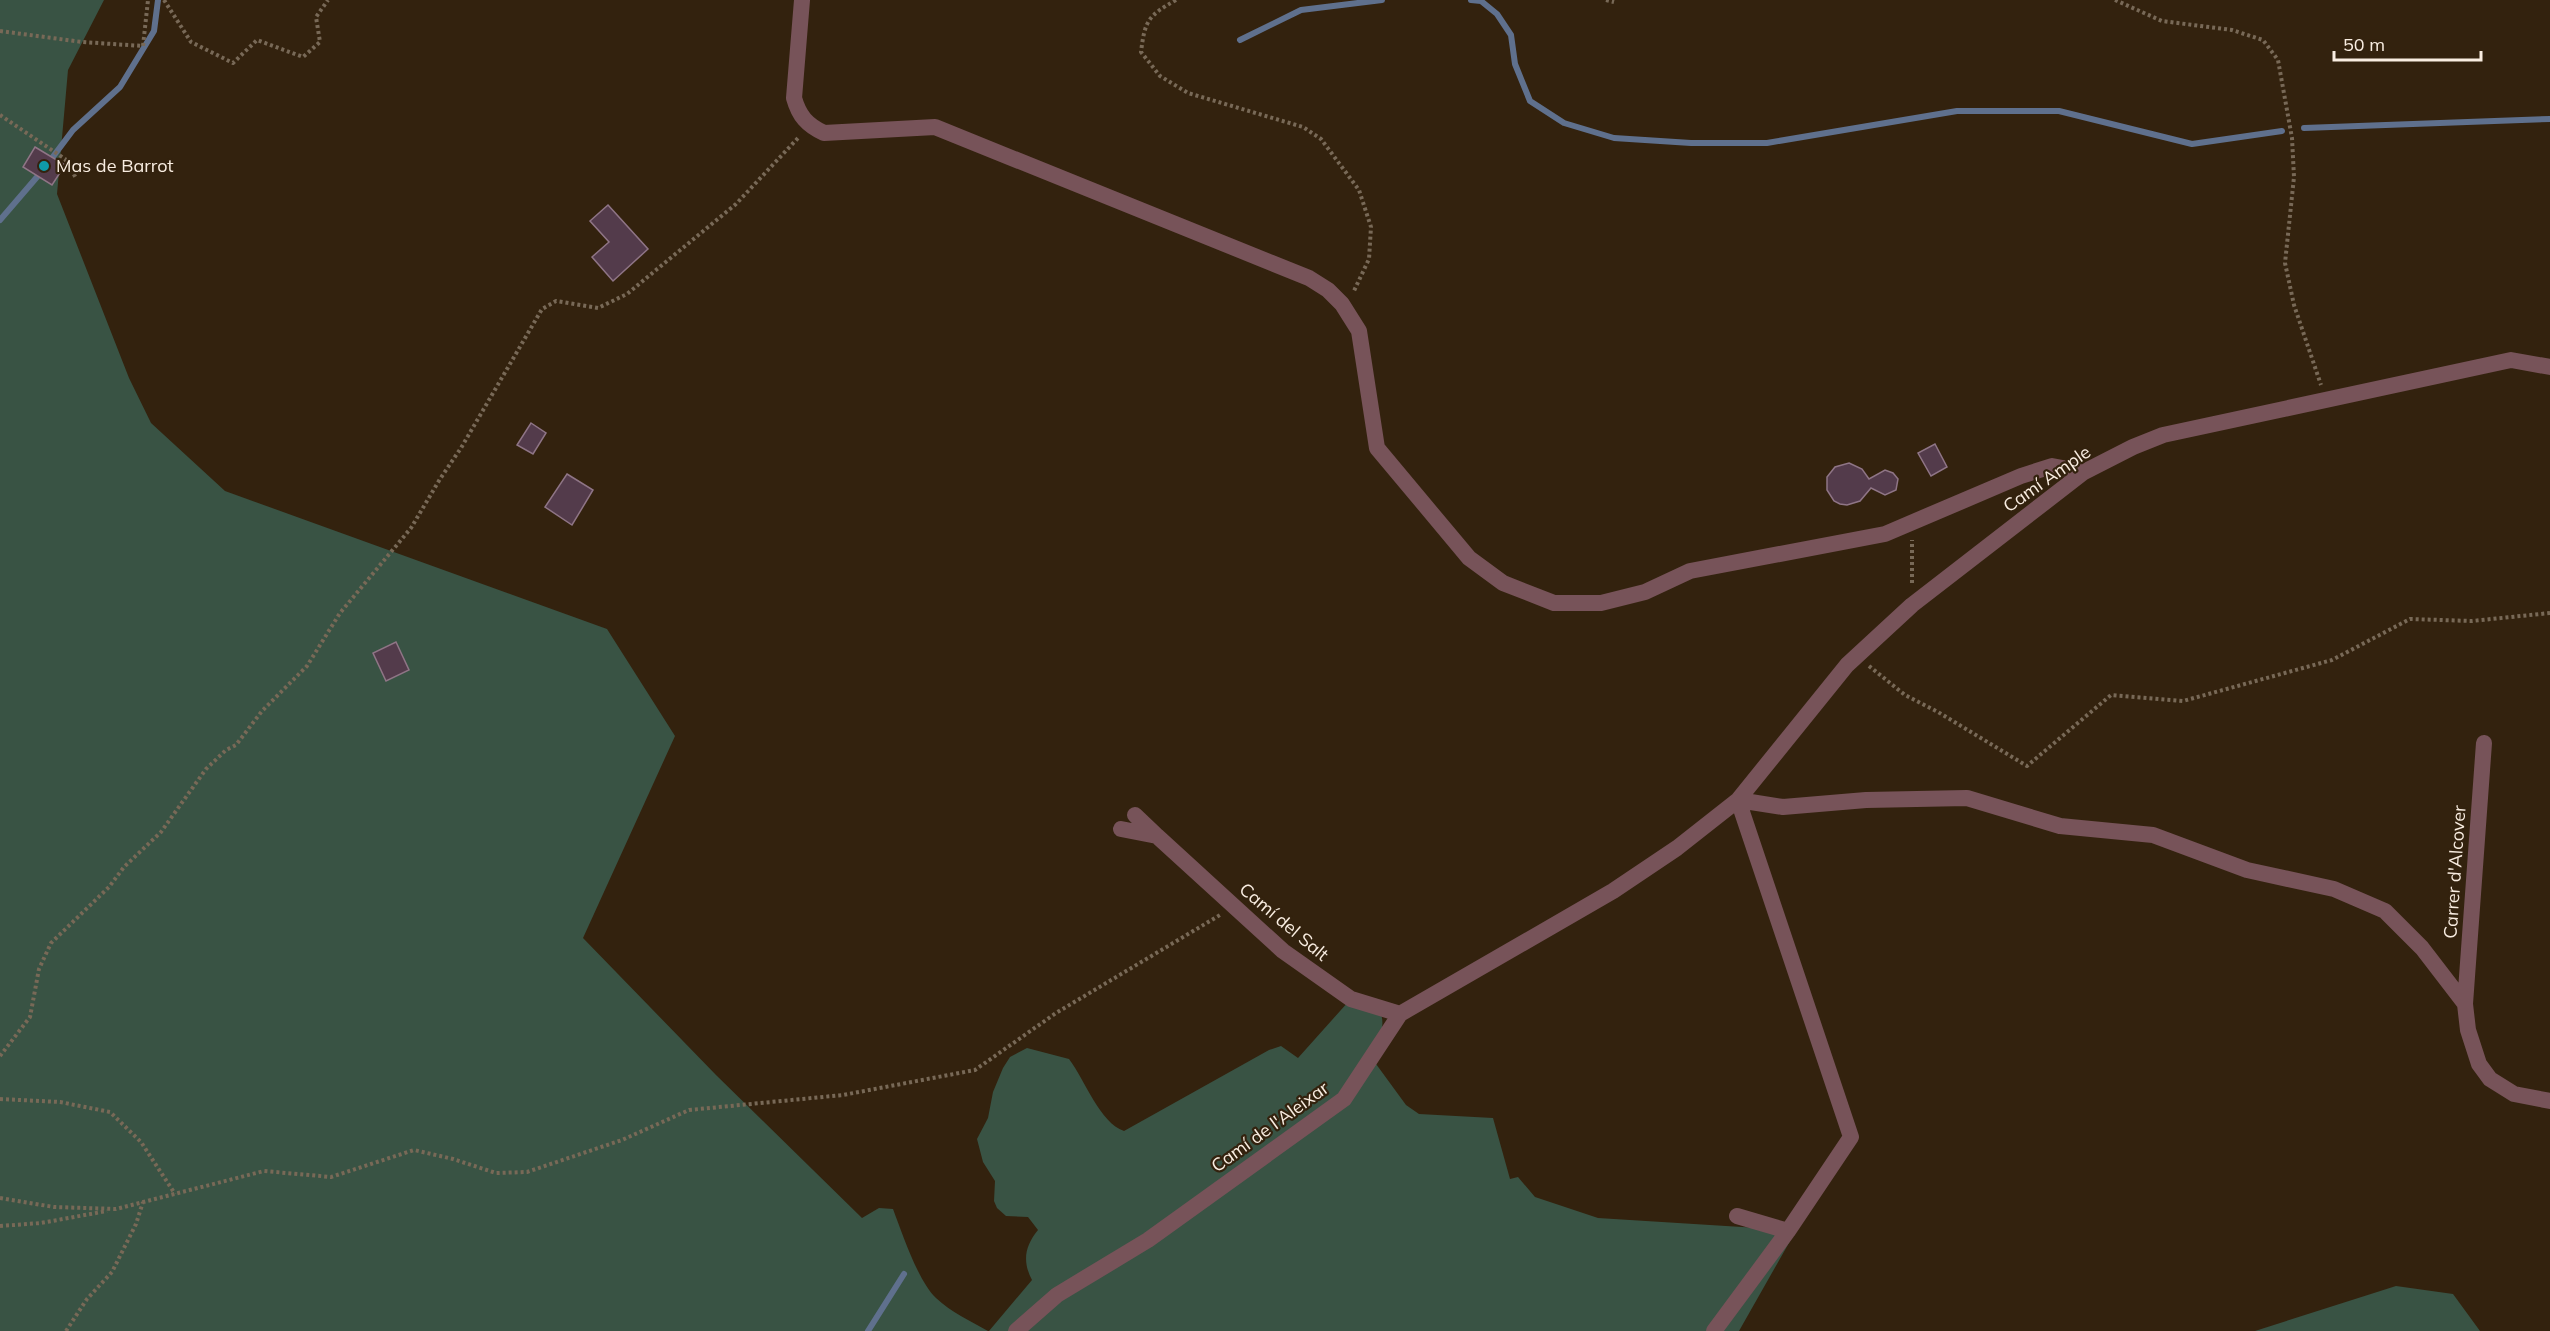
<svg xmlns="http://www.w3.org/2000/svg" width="2550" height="1331" font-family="Mulish,sans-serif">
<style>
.green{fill:#395344}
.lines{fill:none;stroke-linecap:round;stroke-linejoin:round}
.stream{stroke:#5f708d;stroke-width:6}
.building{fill:#533b4b;stroke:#8f7586;stroke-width:1.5}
.path{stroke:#786957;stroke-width:4;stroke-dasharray:3 3;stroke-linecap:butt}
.minor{stroke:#775359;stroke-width:16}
.culture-dot{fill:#0f9aa8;stroke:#33220e;stroke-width:2}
.labels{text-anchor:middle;stroke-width:4.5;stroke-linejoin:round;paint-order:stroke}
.poi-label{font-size:18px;fill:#f9ede1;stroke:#33220e;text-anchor:start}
.street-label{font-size:18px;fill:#f9ede1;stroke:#33220e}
</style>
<rect width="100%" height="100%" fill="#33220e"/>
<path class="green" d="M 0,0 L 104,0 L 68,70 L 57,194 L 129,378 L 151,423 L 225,491 L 607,629 L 675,736 L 583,938 L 716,1075 L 862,1218 L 879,1208 L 893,1209 C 902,1233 918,1281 936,1298 C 951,1312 970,1321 988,1331 L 0,1331 Z
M 1349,1001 L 1381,1014 C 1386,1030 1377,1041 1368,1053 L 1406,1105 L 1419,1114 L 1493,1118 L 1510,1179 L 1518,1177 L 1535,1197 L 1598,1218 L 1774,1229 L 1794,1234 L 1739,1331 L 989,1331 L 1032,1280 C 1022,1261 1025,1246 1038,1230 L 1028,1217 L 1006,1216 L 997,1208 L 994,1201 L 995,1181 L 983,1162 L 977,1139 L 988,1118 L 993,1092 L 1003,1068 L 1010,1057 L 1027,1048 L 1069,1059 C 1085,1080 1100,1123 1124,1131 L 1269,1050 L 1281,1046 L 1298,1058 Z
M 2396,1286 L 2453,1294 L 2480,1331 L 2255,1331 Z"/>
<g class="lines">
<path class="stream" d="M 1471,0 L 1481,1 L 1497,14 L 1511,35 L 1515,64 L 1530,101 L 1564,123 L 1614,138 L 1691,143 L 1767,143 L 1957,111 L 2059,111 L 2192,144 L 2282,131
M 1240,40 L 1301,10 L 1382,0
M 2304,128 L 2550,119
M 49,162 L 73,130 L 120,87 L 154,31 L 158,0
M 0,220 L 43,170
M 868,1331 L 904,1274"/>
</g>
<path class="building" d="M 35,147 L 65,165 L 52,185 L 23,167 Z
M 608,205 L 648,249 L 613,281 L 592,257 L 609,242 L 590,221 Z
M 531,423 L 546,433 L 533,454 L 517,445 Z
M 1935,444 L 1947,467 L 1931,476 L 1918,453 Z
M 1849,463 L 1862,469 L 1869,479 L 1885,470 L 1893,473 L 1898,479 L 1896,490 L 1885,495 L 1871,488 L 1860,501 L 1847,505 L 1840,504 L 1834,501 L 1827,490 L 1827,477 L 1835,467 Z
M 567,474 L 593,490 L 572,525 L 545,507 Z
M 396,642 L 409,670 L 386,681 L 373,653 Z"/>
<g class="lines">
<path class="path" d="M 164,0 L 191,42 L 233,63 L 257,40 L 303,57 L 320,42 L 316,17 L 328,0
M 1176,0 C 1148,16 1145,20 1141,52 L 1160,76 L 1188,93 L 1303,127 L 1321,139 L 1359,190 L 1371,227 L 1369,259 L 1353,293
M 1606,0 L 1614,2
M 2115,0 L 2162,21 L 2232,30 L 2263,40 L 2278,60 L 2292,138 L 2294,177 L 2285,263 L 2294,305 L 2321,385
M 0,31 L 82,42 L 143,46 L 148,0
M 0,115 L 65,159 L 76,178
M 1912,583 L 1912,540
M 1869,666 L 1905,695 L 1938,712 L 2027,766 L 2111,695 L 2183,701 L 2332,660 L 2410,619 L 2472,621 L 2550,613
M 0,1056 L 30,1017 L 39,969 L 51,943 L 109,887 L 124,867 L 161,832 L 206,769 L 226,750 L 236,745 L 262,711 L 307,666 L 340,613 L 411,528 L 440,479 L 461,448 L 542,309 L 556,301 L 598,308 L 627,294 L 736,204 L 798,138
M 0,1099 L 60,1102 L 110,1112 L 141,1142 L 175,1194
M 0,1198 L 54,1207 L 116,1209 L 264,1171 L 331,1177 L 414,1150 L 453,1159 L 496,1173 L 527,1172 L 622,1140 L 689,1110 L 843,1095 L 975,1070 L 1056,1013 L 1220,915
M 0,1226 L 41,1223 L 107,1211
M 66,1331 L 87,1299 L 112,1272 L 136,1224 L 143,1202"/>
<path class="minor" d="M 802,0 L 794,98 C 799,116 807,125 824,133 L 935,127 L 1309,278 L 1328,290 L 1342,304 L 1359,331 L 1377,448 L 1469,558 L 1503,583 L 1554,603 L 1601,603 L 1645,592 L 1690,571 L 1885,534 L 2021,476 L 2052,466 L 2084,472
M 1738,800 L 1783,807 L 1866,800 L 1967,798 L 2060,826 L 2153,835 L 2247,870 L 2334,889 L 2385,911 L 2422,948 L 2465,1004 L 2468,1030 L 2479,1064 L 2490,1079 L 2514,1094 L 2550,1101
M 1135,815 L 1156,835
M 1121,829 L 1157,836 L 1283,951 L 1351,999 L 1400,1014
M 2465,1004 L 2484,743
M 1737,1216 L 1788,1231
M 1016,1331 L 1057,1295 L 1148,1240 L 1344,1099 L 1400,1014 L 1613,891 L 1677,848 L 1738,800 L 1847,665 L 1912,605 L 2084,472 L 2133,447 L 2163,435 L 2511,360 L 2550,367
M 1714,1331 L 1788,1231 L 1851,1137 L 1738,800"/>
</g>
<circle class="culture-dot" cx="44" cy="166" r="6"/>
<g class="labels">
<g class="poi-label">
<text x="56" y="172">Mas de Barrot</text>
</g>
<g class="street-label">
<text transform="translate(2047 479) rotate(-35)" y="6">Camí Ample</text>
<text transform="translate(2455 872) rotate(-86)" y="6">Carrer d'Alcover</text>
<text transform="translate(1284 922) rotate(40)" y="6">Camí del Salt</text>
<text transform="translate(1270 1127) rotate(-36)" y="6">Camí de l'Aleixar</text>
</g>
</g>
<path d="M2334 51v9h147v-9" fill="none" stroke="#f9ede1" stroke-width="3"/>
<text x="2343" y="51" font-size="18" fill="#f9ede1" stroke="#33220e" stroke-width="4.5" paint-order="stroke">50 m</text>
</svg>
